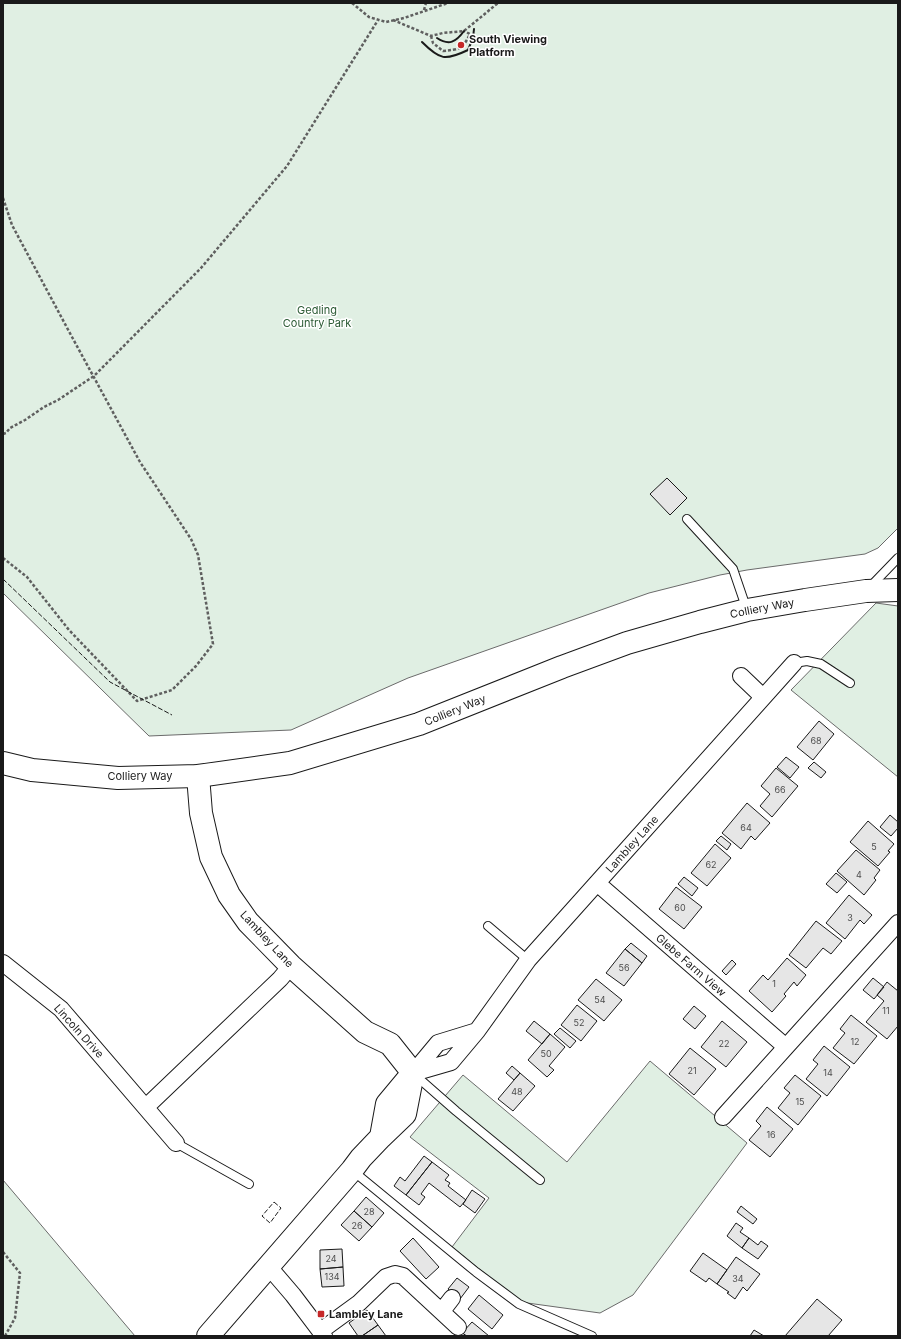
<svg xmlns="http://www.w3.org/2000/svg" width="901" height="1339" font-family="Inter,sans-serif">
<style>
.green{fill:#e0efe3;stroke:#6a6a6a}
.building{fill:#e6e6e6;stroke:#1a1a1a}
.lines{fill:none;stroke-linecap:round;stroke-linejoin:round}
.lane-casing{stroke:#1a1a1a;stroke-width:10}
.street-casing{stroke:#1a1a1a;stroke-width:18}
.secondary-casing{stroke:#1a1a1a;stroke-width:24}
.primary-casing{stroke:#1a1a1a;stroke-width:24}
.path{stroke:#5f5f5f;stroke-width:2.5;stroke-dasharray:3 2;stroke-linecap:butt}
.lane{stroke:#fff;stroke-width:8}
.street{stroke:#fff;stroke-width:16}
.secondary{stroke:#fff;stroke-width:22}
.primary{stroke:#fff;stroke-width:22}
.fence{stroke:#1a1a1a;stroke-width:1;stroke-dasharray:5 2;stroke-linecap:butt}
.wall{stroke:#1a1a1a;stroke-width:2}
.poi-dot{fill:#c62828;stroke:#fff;stroke-width:1.5}
.labels{text-anchor:middle;stroke-width:3;stroke-linejoin:round;paint-order:stroke}
.number-label{font-size:9px;fill:#4d4d4d}
.poi-label{font-size:11px;font-weight:bold;fill:#1a1a1a;stroke:#fff;text-anchor:start}
.park-label{font-size:11px;fill:#2b5a34;stroke:#fff}
.street-label{font-size:11px;fill:#1a1a1a;stroke:#fff}
</style>
<rect width="100%" height="100%" fill="#fff"/>
<path class="green" d="M 3,3 L 898,3 L 898,528 L 878,548 L 865,554 L 747,570 L 720,575 L 649,593 L 408,678 L 291,730 L 149,736 L 3,593 Z
M 876,603 L 898,606 L 898,777 L 791,690 Z
M 650,1061 L 747,1143 L 633,1295 L 600,1313 L 520,1302 L 452,1247 L 489,1198 L 410,1137 L 463,1075 L 567,1162 Z
M 3,1180 L 135,1336 L 3,1336 Z"/>
<path class="building" d="M 667,478 L 687,498 L 670,515 L 650,494 Z
M 819,721 L 834,734 L 813,760 L 797,747 Z
M 786,757 L 799,767 L 790,778 L 777,767 Z
M 814,762 L 826,772 L 821,778 L 808,768 Z
M 776,768 L 798,786 L 772,817 L 760,806 L 770,794 L 761,786 Z
M 747,803 L 770,823 L 755,840 L 751,836 L 741,849 L 722,833 Z
M 890,815 L 898,822 L 898,828 L 891,836 L 880,827 Z
M 868,821 L 894,844 L 888,851 L 890,852 L 878,866 L 850,842 Z
M 721,836 L 731,844 L 727,850 L 716,841 Z
M 715,844 L 731,858 L 707,886 L 691,873 Z
M 856,850 L 880,870 L 874,878 L 876,880 L 864,895 L 837,871 Z
M 836,873 L 847,882 L 837,893 L 826,884 Z
M 684,877 L 698,888 L 692,896 L 678,884 Z
M 676,887 L 702,907 L 684,929 L 659,909 Z
M 849,895 L 872,915 L 864,924 L 860,920 L 845,939 L 826,923 Z
M 816,921 L 842,941 L 831,954 L 823,948 L 806,968 L 789,955 Z
M 631,943 L 647,956 L 642,963 L 625,949 Z
M 625,949 L 642,963 L 624,986 L 606,973 Z
M 787,958 L 806,975 L 797,986 L 794,982 L 784,994 L 786,996 L 772,1012 L 749,991 L 763,975 L 768,980 Z
M 732,960 L 736,964 L 726,975 L 722,971 Z
M 873,978 L 884,987 L 874,999 L 863,990 Z
M 596,979 L 622,1000 L 604,1021 L 578,1000 Z
M 887,982 L 898,991 L 898,1026 L 887,1039 L 866,1022 L 884,1001 L 877,995 Z
M 577,1005 L 597,1021 L 581,1041 L 561,1025 Z
M 694,1006 L 706,1016 L 695,1029 L 683,1019 Z
M 851,1015 L 877,1036 L 854,1064 L 833,1048 L 845,1033 L 840,1029 Z
M 534,1021 L 550,1034 L 542,1044 L 526,1031 Z
M 722,1021 L 747,1042 L 726,1067 L 701,1047 Z
M 560,1028 L 576,1041 L 570,1048 L 554,1034 Z
M 550,1034 L 565,1047 L 549,1066 L 554,1070 L 547,1077 L 528,1060 Z
M 824,1046 L 850,1067 L 827,1096 L 806,1079 L 818,1064 L 813,1060 Z
M 690,1048 L 716,1069 L 694,1095 L 669,1074 Z
M 512,1066 L 520,1073 L 514,1080 L 506,1073 Z
M 520,1073 L 535,1086 L 513,1111 L 498,1099 Z
M 795,1075 L 821,1096 L 798,1125 L 778,1108 L 790,1093 L 784,1088 Z
M 767,1107 L 793,1129 L 770,1157 L 749,1140 L 761,1126 L 756,1121 Z
M 424,1156 L 432,1162 L 406,1195 L 394,1186 L 400,1177 L 405,1181 Z
M 432,1162 L 449,1175 L 445,1180 L 450,1183 L 448,1186 L 466,1200 L 460,1207 L 429,1183 L 421,1194 L 425,1197 L 419,1205 L 406,1195 Z
M 472,1190 L 485,1199 L 475,1213 L 463,1204 Z
M 366,1197 L 384,1213 L 372,1227 L 354,1211 Z
M 741,1206 L 757,1219 L 753,1224 L 737,1212 Z
M 354,1211 L 372,1227 L 359,1241 L 341,1225 Z
M 736,1223 L 743,1228 L 740,1232 L 749,1238 L 742,1248 L 727,1236 Z
M 413,1238 L 439,1267 L 426,1279 L 400,1251 Z
M 749,1238 L 758,1245 L 761,1241 L 768,1246 L 758,1259 L 742,1248 Z
M 342,1249 L 343,1267 L 320,1269 L 320,1250 Z
M 703,1253 L 727,1270 L 717,1284 L 709,1278 L 706,1282 L 690,1271 Z
M 736,1257 L 760,1274 L 747,1291 L 743,1287 L 735,1299 L 727,1293 L 729,1292 L 717,1284 Z
M 343,1267 L 344,1286 L 322,1287 L 320,1269 Z
M 457,1278 L 469,1287 L 460,1299 L 448,1289 Z
M 479,1295 L 503,1315 L 492,1329 L 468,1309 Z
M 817,1299 L 842,1320 L 828,1336 L 785,1336 Z
M 367,1310 L 378,1325 L 362,1336 L 358,1336 L 349,1323 Z
M 472,1322 L 489,1336 L 467,1336 L 462,1333 Z
M 378,1325 L 386,1336 L 362,1336 Z
M 754,1330 L 764,1336 L 750,1336 Z"/>
<g class="lines">
<g class="lane-casing">
<path id="lane" d="M 687,519 L 733,569 L 747,610
M 869,588 L 898,558
M 794,663 L 807,661 L 821,664 L 850,683
M 488,926 L 528,960
M 415,1075 L 456,1111 L 540,1180
M 176,1143 L 249,1184
M 353,1171 L 476,1272 L 519,1304 L 592,1336"/>
</g>
<g class="street-casing">
<path id="street" d="M 741,676 L 763,697
M 597,883 L 786,1047 L 898,923
M 3,963 L 61,1009 L 176,1143
M 413,1073 L 451,1062 L 477,1031 L 528,960 L 794,663
M 413,1073 L 438,1043 L 477,1031
M 146,1107 L 280,979 L 291,966
M 723,1117 L 786,1047
M 269,1267 L 293,1295 L 324,1336
M 442,1311 L 452,1298
M 320,1330 L 326,1327 L 359,1303 L 386,1277 L 395,1274 L 403,1276 L 458,1327"/>
</g>
<g class="secondary-casing">
<path id="secondary" d="M 198,776 L 201,813 L 211,857 L 229,895 L 248,922 L 291,966 L 365,1032 L 390,1044 L 413,1073 L 405,1114 L 381,1137 L 361,1158 L 352,1170 L 208,1336
M 381,1137 L 387,1104 L 412,1074"/>
</g>
<g class="primary-casing">
<path id="primary" d="M 3,763 L 32,770 L 118,778 L 198,776 L 290,763 L 419,724 L 562,667 L 627,643 L 700,622 L 747,610 L 805,600 L 866,591 L 898,590"/>
</g>
<path class="path" d="M 352,3 L 369,17 L 386,22 L 404,18 L 448,3
M 424,10 L 426,3
M 393,20 L 431,36 L 443,33 L 464,31 L 498,3
M 431,36 L 433,43 L 443,51 C 460,49 462,50 470,34 L 464,31
M 3,198 L 12,225 L 72,337 L 140,462 L 191,539 L 198,555 L 213,644 L 196,666 L 172,690 L 137,701 L 69,630 L 27,577 L 3,558
M 3,434 L 6,433 L 10,428 L 25,420 L 44,407 L 58,400 L 94,376 L 201,268 L 287,166 L 378,20
M 3,1252 L 20,1273 L 15,1318 L 5,1336"/>
<use href="#lane" class="lane"/>
<use href="#street" class="street"/>
<use href="#secondary" class="secondary"/>
<use href="#primary" class="primary"/>
<path class="fence" d="M 3,579 L 110,682 L 172,715
M 274,1202 L 281,1208 L 270,1223 L 262,1216 Z"/>
<path class="wall" d="M 437,38 C 449,46 456,42 464,31
M 422,42 C 440,60 445,61 468,50 L 473,38 L 474,29"/>
</g>
<g class="poi-dot">
<circle cx="461" cy="45" r="4"/>
<rect x="317" y="1310" width="8" height="8" rx="2"/>
</g>
<g class="labels">
<g class="number-label">
<text x="816" y="744">68</text>
<text x="780" y="793">66</text>
<text x="746" y="831">64</text>
<text x="874" y="850">5</text>
<text x="711" y="868">62</text>
<text x="859" y="878">4</text>
<text x="680" y="911">60</text>
<text x="850" y="921">3</text>
<text x="624" y="971">56</text>
<text x="774" y="987">1</text>
<text x="600" y="1003">54</text>
<text x="886" y="1014">11</text>
<text x="579" y="1026">52</text>
<text x="855" y="1045">12</text>
<text x="724" y="1047">22</text>
<text x="546" y="1057">50</text>
<text x="692" y="1074">21</text>
<text x="828" y="1076">14</text>
<text x="517" y="1095">48</text>
<text x="800" y="1105">15</text>
<text x="771" y="1138">16</text>
<text x="369" y="1215">28</text>
<text x="357" y="1229">26</text>
<text x="331" y="1262">24</text>
<text x="332" y="1280">134</text>
<text x="738" y="1282">34</text>
</g>
<g class="poi-label">
<text x="469" y="43">South Viewing<tspan x="469" dy="13">Platform</tspan></text>
<text x="329" y="1318">Lambley Lane</text>
</g>
<g class="park-label">
<text x="317" y="314">Gedling<tspan x="317" dy="13">Country Park</tspan></text>
</g>
<g class="street-label">
<text transform="translate(762 608) rotate(-11)" y="4">Colliery Way</text>
<text transform="translate(455 710) rotate(-22)" y="4">Colliery Way</text>
<text x="140" y="780">Colliery Way</text>
<text transform="translate(632 844) rotate(-48)" y="4">Lambley Lane</text>
<text transform="translate(267 939) rotate(47)" y="4">Lambley Lane</text>
<text transform="translate(691 965) rotate(41)" y="4">Glebe Farm View</text>
<text transform="translate(79 1031) rotate(48)" y="4">Lincoln Drive</text>
</g>
</g>
<rect width="901" height="1339" fill="none" stroke="#1a1a1a" stroke-width="8"/>
</svg>
